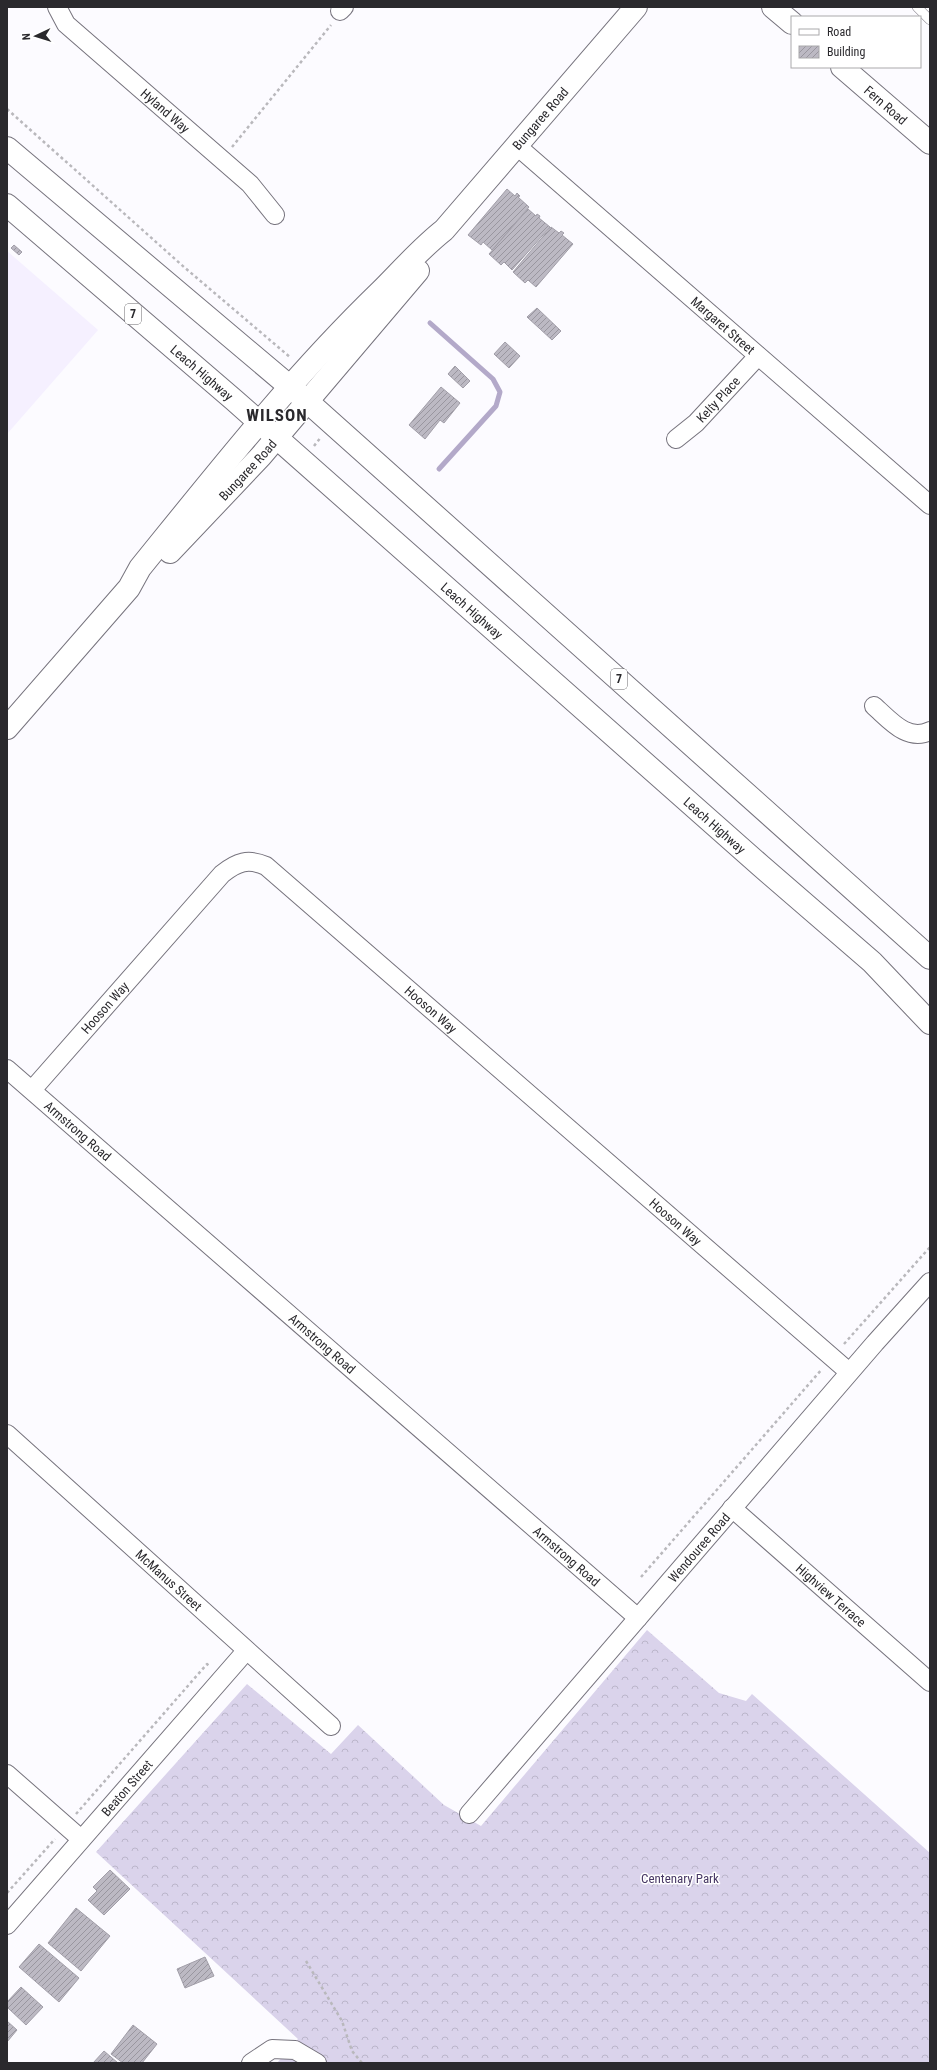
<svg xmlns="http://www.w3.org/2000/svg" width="937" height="2070" font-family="'Roboto Condensed',sans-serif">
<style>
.built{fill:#f5f0ff}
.forest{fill:url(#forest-crowns)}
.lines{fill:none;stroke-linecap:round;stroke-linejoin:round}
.stream{stroke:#b3a9c9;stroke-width:5}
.building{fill:url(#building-hatch);stroke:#a19ea8}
.lane-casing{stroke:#76737d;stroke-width:10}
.street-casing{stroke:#76737d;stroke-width:20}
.secondary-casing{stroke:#76737d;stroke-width:24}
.highway-casing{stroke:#76737d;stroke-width:24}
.path{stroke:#b9b8bc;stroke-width:2.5;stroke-dasharray:3 3;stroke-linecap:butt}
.lane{stroke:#fff;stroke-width:9}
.street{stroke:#fff;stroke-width:18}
.secondary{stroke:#fff;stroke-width:22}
.highway{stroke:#fff;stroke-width:22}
.labels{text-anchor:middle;stroke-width:3;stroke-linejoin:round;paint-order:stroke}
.shield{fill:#fff;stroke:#6a696c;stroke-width:1}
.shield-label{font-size:12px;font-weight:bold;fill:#2a292d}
.street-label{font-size:13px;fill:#2a292d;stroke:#fff}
.park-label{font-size:13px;fill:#483865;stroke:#fff}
.district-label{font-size:17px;font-weight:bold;letter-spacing:1px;fill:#2a292d;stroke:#fff}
</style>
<defs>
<pattern id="forest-crowns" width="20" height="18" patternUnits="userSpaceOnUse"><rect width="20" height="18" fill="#dad3eb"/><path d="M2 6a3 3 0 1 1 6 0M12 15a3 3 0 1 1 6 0" fill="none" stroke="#bbb5ca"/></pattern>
<pattern id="building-hatch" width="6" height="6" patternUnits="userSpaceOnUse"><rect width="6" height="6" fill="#bcb9c3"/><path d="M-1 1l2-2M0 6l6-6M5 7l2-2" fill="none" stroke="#99969f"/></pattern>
</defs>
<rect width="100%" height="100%" fill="#fcfbff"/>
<path class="built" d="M 7,251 L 98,330 L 7,434 Z"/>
<path class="forest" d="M 647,1630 L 719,1693 L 746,1701 L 752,1694 L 930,1853 L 930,2063 L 277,2063 L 298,2039 L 96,1852 L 247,1684 L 331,1754 L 358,1725 L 444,1805 L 481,1826 Z"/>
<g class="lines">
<path class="stream" d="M 430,323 L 493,379 L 500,392 L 496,406 L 439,469"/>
</g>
<path class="building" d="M 507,189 L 515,196 L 517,193 L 520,196 L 518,197 L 529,207 L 492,250 L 483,242 L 481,245 L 468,235 Z
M 528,209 L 536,216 L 537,214 L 540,216 L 539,218 L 550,227 L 512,270 L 504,262 L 501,265 L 489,254 Z
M 551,227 L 559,233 L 561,231 L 564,233 L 562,235 L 573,244 L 536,287 L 528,280 L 525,283 L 513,272 Z
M 14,245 L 22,252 L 19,255 L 11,248 Z
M 537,308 L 561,331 L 552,340 L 527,317 Z
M 505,342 L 520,356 L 509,368 L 494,354 Z
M 455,366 L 470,381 L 463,388 L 448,374 Z
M 441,387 L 460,403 L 444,423 L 440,420 L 425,439 L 409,425 Z
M 110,1870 L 130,1889 L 104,1915 L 88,1900 L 97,1891 L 93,1887 Z
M 76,1908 L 110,1936 L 81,1971 L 48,1943 Z
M 39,1944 L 79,1978 L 59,2002 L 19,1967 Z
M 205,1957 L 214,1976 L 185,1988 L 177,1969 Z
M 21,1987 L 43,2007 L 26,2025 L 7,2007 L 7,2002 Z
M 7,2021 L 17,2030 L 7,2042 Z
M 133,2025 L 157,2044 L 142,2063 L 123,2063 L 111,2054 Z
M 104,2051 L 118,2063 L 93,2063 Z"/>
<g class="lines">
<g class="lane-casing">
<path id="lane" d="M 917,7 L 930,20"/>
</g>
<g class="street-casing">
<g id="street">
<path id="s1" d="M 57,7 L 66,24 L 250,184 L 275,215"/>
<path d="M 340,11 L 344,7"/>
<path id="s2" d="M 517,146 L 930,505"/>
<path id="s3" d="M 676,439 L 696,423 L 758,356"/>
<path d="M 874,706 C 890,720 907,742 930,731"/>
<path id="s4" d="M 7,1069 L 638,1618"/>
<path id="s5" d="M 32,1090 L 222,874 C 237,862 248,858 266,866 L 849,1372"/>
<path id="s6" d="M 7,1434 L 331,1726"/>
<path id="s7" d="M 732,1508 L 930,1682"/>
<path d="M 7,1774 L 81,1839"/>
<path id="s8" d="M 469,1814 L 875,1343 L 930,1282"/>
<path id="s9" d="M 7,1925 L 246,1651"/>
<path d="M 251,2063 L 272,2049 L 295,2050 L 317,2063"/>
</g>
</g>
<g class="secondary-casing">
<g id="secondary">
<path d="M 773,7 L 792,23"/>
<path id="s10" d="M 842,67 L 930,143"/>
<path id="s11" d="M 170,552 L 261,456 L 418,271"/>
<path id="s12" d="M 7,728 L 129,588 L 140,568 C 217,473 293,376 381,291 C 402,270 421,248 444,230 L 636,7"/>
</g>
</g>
<g class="highway-casing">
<g id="highway">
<path d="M 7,148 L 308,402 L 930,958"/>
<path id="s13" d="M 7,205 L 234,400 L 761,866 L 872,962 L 930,1023"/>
</g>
</g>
<path class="path" d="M 7,109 L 184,267 L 291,358
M 232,147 L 331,25
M 314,446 L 321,437
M 844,1344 L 930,1247
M 641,1577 L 822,1369
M 76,1814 L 207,1664 L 210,1667
M 7,1893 L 55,1839
M 306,1961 L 342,2021 L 352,2051 L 362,2063"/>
<use href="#lane" class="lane"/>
<use href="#street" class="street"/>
<use href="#secondary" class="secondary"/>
<use href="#highway" class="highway"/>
</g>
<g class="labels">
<g class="shield">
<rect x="125" y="304" width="16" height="20" rx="3"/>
<rect x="611" y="669" width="16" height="20" rx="3"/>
</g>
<g class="shield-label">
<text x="133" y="318">7</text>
<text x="619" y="683">7</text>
</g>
<g class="street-label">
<text dy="5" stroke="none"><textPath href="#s10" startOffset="58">Fern Road</textPath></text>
<text dy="5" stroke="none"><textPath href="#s1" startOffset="151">Hyland Way</textPath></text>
<text dy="5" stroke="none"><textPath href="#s12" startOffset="811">Bungaree Road</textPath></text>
<text dy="5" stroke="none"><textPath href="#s2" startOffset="273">Margaret Street</textPath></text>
<text dy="5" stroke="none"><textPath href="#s13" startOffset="257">Leach Highway</textPath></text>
<text dy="5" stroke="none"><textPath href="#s3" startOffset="58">Kelty Place</textPath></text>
<text dy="5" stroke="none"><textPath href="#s11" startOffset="113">Bungaree Road</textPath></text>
<text dy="5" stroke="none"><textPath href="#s13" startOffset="617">Leach Highway</textPath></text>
<text dy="5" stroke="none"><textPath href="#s13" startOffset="941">Leach Highway</textPath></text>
<text dy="5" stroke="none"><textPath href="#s5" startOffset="110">Hooson Way</textPath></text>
<text dy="5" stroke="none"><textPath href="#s5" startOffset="554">Hooson Way</textPath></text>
<text dy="5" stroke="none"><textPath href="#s4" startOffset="94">Armstrong Road</textPath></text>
<text dy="5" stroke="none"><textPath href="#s5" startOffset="878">Hooson Way</textPath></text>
<text dy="5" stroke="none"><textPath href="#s4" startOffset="418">Armstrong Road</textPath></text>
<text dy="5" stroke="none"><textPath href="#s8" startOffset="352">Wendouree Road</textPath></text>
<text dy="5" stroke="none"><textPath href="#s4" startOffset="742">Armstrong Road</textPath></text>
<text dy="5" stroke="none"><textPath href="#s6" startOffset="218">McManus Street</textPath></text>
<text dy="5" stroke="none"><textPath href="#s7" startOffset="132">Highview Terrace</textPath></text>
<text dy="5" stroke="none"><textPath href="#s9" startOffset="182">Beaton Street</textPath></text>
</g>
<g class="park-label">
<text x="680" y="1883">Centenary Park</text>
</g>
<g class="district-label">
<text x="277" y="421">WILSON</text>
</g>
</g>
<rect width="937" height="2070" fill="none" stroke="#2a292d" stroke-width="16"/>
<rect x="791" y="16" width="130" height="52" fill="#ffffff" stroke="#aaa9ab"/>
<rect x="799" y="29" width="20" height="6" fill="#ffffff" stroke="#aaa9ab"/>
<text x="827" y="36" font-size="12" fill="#2a292d">Road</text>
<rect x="799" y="46" width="20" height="12" fill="url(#building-hatch)" stroke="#aaa9ab"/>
<text x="827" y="56" font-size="12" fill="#2a292d">Building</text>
<g transform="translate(36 36) rotate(266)" stroke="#ffffff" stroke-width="3" paint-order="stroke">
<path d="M0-3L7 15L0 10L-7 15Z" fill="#2a292d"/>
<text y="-6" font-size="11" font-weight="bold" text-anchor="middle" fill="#2a292d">N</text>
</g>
</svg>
